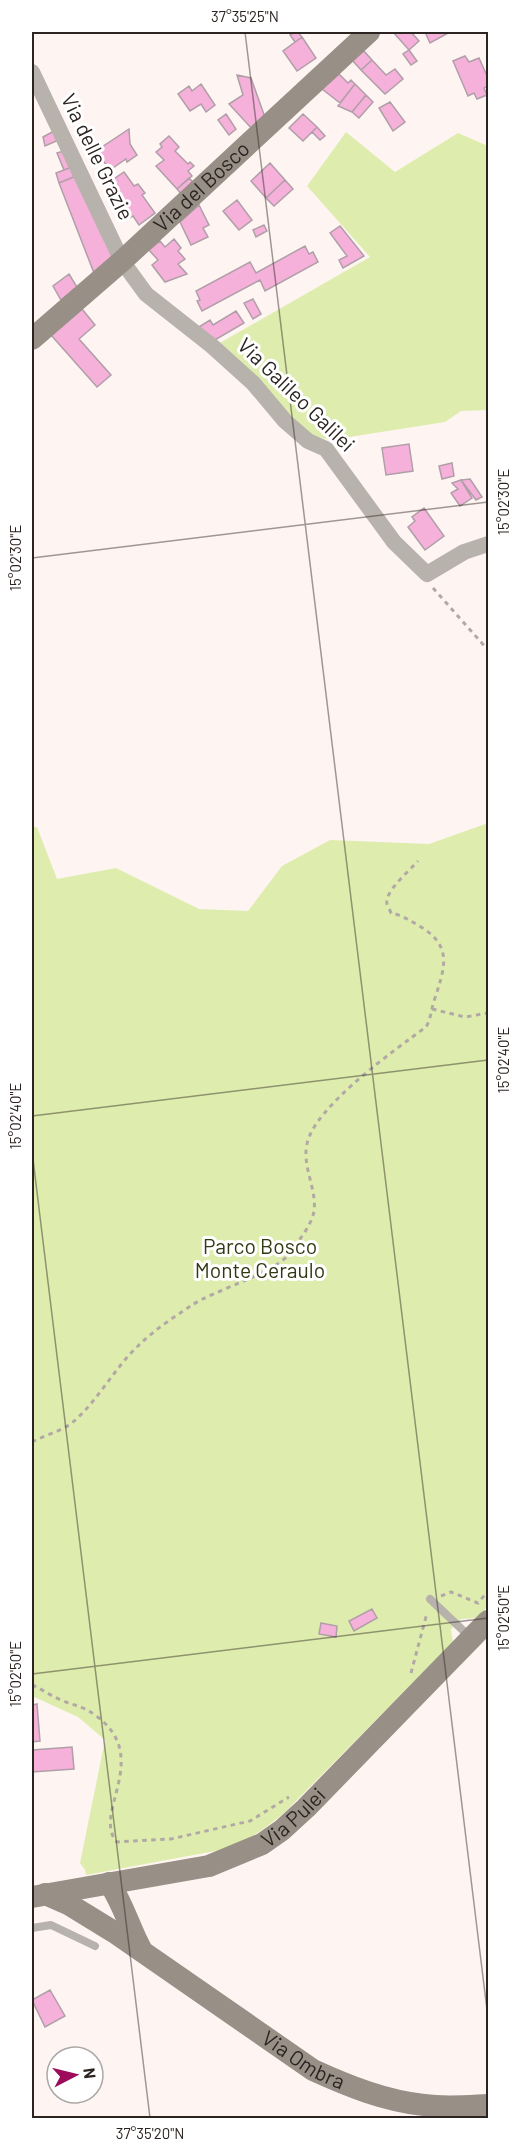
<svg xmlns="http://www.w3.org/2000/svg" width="520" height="2150" font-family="Barlow,sans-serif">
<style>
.green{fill:#deedad}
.building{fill:#f5b1d9;stroke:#b09ea8;stroke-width:1.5}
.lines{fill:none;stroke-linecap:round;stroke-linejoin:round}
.path{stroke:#b2a9a6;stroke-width:3;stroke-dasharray:4.5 4.5;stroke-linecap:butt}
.lane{stroke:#b7b2ab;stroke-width:8}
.street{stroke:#b7b2ab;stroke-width:16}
.secondary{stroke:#989086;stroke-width:22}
.ticks{fill:none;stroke:#2c2421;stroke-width:1.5;stroke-opacity:0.45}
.labels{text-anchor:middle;stroke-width:6;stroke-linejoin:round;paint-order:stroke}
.street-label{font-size:21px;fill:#2c2421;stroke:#fff}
.park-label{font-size:21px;fill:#313812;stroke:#fff}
.neatline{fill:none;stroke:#2c2421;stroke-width:2}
.ticks-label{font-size:15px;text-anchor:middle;fill:#2c2421}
</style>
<rect width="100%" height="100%" fill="#fef5f2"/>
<path class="green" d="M 346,132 L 395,172 L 458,133 L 488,146 L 488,410 L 461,411 L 445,422 L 330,440 L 313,436 L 291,420 L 218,344 L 370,257 L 307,186 Z
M 488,823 L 488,1606 L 477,1618 L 461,1619 L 451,1629 L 453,1642 L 285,1812 C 266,1828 249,1840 226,1849 L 86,1875 L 85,1870 L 80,1863 L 105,1740 L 78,1717 L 32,1696 L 32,827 L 37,827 L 57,879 L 116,868 L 199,909 L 248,911 L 282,866 L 330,840 L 429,844 Z"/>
<path class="building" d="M 295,32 L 298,32 L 302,37 L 295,42 L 290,35 Z
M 393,32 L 411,32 L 419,41 L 409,50 Z
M 425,32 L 450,32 L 430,43 Z
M 302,37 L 316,58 L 297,71 L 283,51 Z
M 363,50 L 372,60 L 361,70 L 352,60 Z
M 409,50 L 417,61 L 411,65 L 403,54 Z
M 465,56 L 469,62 L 479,58 L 488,78 L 488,86 L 484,88 L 487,95 L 477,99 L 474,93 L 468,96 L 453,61 Z
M 372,60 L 386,75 L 395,69 L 403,79 L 385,94 L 361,70 Z
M 339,74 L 348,83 L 351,80 L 355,84 L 340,103 L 322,89 Z
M 237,75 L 251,78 L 266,120 L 254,131 L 229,104 L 243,95 Z
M 201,84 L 215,105 L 206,112 L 201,104 L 190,111 L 178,94 L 189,86 L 192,91 Z
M 355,84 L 366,95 L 352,112 L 338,106 Z
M 366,95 L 373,102 L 359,118 L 352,112 Z
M 390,102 L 405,122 L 393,131 L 379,108 Z
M 226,114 L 236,129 L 229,135 L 218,120 Z
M 303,114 L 317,127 L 303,141 L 289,128 Z
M 317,127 L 325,136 L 320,140 L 312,132 Z
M 129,129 L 130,144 L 137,155 L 127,162 L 126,159 L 110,170 L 96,151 Z
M 54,131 L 59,140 L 45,146 L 43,137 Z
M 169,136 L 179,147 L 175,151 L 188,164 L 190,162 L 194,166 L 188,171 L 192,176 L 177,189 L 156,166 L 164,160 L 156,152 L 162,147 L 160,144 Z
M 64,151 L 72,167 L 64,170 L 57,153 Z
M 270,163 L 285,180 L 266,198 L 251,181 Z
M 72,167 L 76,176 L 59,183 L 56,173 Z
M 124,172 L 134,186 L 138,184 L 145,193 L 142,195 L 155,213 L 139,225 L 133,216 L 129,218 L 105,185 Z
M 76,176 L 115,256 L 94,273 L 59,183 Z
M 189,178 L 195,184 L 183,196 L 177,189 Z
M 285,180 L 293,189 L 274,206 L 266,198 Z
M 237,200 L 252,220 L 239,230 L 223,211 Z
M 199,205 L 209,225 L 203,228 L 208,237 L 191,245 L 180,222 Z
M 264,225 L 267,231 L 256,237 L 253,230 Z
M 340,226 L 364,256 L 343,268 L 339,260 L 347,256 L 330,233 Z
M 174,239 L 181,248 L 178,251 L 185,259 L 178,264 L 187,274 L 165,282 L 152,265 L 158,260 L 149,250 L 160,241 L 165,247 Z
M 305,246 L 309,254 L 313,252 L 318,262 L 265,291 L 260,280 L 202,311 L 197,301 L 200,300 L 196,291 L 250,262 L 256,273 Z
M 69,274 L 77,287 L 61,300 L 53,286 Z
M 253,299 L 261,314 L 253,319 L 244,303 Z
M 82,309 L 95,325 L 79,339 L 111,375 L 97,387 L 51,335 Z
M 236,311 L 244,323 L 213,341 L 199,327 L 210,320 L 213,325 Z
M 409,444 L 413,471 L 386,475 L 382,448 Z
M 452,463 L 454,476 L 442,479 L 439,466 Z
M 470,479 L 482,497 L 476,500 L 461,480 Z
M 461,480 L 472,498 L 460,506 L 451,493 L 458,489 L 452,483 Z
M 424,508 L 444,536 L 425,550 L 408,527 L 415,521 L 412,517 Z
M 372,1609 L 377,1618 L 354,1631 L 349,1621 Z
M 321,1623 L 337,1626 L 336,1637 L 319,1634 Z
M 37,1704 L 40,1741 L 32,1742 L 32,1705 Z
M 72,1747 L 74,1769 L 32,1772 L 32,1750 Z
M 50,1990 L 65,2016 L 45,2027 L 32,2000 Z"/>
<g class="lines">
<path class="path" d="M 433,588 L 488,650
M 432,1009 L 465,1017 L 488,1013
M 32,1442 C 43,1436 58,1432 69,1425 C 95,1406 114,1368 138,1346 C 154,1330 174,1317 192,1305 C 215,1290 275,1273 289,1254 C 297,1243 312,1225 314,1211 C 317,1189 302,1167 307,1144 C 314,1107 396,1049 426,1027 C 431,1019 431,1010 434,1001 C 444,970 454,947 421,927 C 411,921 402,915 391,913 C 391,912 387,905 387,904 C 384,892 410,870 418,861
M 441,1596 L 451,1592 L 478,1603 L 488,1591
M 411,1673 L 427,1613
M 32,1685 C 42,1689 51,1696 61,1700 C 74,1706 81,1705 95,1715 C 154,1757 91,1814 117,1842 L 171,1839 L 250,1821 L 289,1797"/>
<path class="lane" d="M 430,1599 L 471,1638
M 32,1928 L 51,1925 L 95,1946"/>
<path class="street" d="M 32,72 L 122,261 L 146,294 L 212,346 L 253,383 L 285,421 L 308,441 L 326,449 L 394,542 L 427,574 L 464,552 L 488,544"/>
<g class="secondary">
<path id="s1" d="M 32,339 L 122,261 L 369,32"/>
<path d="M 109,1883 C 123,1903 129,1927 141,1949"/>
<path id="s2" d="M 45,1894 L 70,1905 L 114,1932 L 313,2070 C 348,2086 385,2101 424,2105 C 445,2108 467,2106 488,2105"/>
<path id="s3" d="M 32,1897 L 209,1866 L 262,1844 L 282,1830 L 306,1808 L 488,1621"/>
</g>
</g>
<path class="ticks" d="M 245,32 L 488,2018M 32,558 L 488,502M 32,1116 L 488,1060M 32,1151 L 150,2118M 32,1674 L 488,1618"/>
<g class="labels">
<g class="street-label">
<text transform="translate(97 157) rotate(64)" y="7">Via delle Grazie</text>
<text dy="7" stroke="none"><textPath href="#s1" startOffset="228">Via del Bosco</textPath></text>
<text transform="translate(296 395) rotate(44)" y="7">Via Galileo Galilei</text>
<text dy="7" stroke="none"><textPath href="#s3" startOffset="278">Via Pulei</textPath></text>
<text dy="7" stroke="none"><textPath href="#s2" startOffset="308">Via Ombra</textPath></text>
</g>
<g class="park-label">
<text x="260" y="1254">Parco Bosco<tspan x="260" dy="24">Monte Ceraulo</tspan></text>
</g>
</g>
<rect width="520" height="2150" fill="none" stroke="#ffffff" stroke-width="66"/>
<g transform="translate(75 2075) rotate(83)"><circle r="28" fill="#ffffff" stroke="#aba7a6" stroke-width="1.5"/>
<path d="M0-4.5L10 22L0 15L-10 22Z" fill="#9c0c5b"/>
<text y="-9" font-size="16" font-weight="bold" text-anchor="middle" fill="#2c2421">N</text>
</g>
<rect x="33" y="33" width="454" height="2084" class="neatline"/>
<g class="ticks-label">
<text x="245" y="22">37°35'25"N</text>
<text transform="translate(504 502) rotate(-90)" y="5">15°02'30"E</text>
<text transform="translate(16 558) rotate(-90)" y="5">15°02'30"E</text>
<text transform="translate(504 1060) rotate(-90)" y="5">15°02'40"E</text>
<text transform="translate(16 1116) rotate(-90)" y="5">15°02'40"E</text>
<text transform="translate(504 1618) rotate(-90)" y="5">15°02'50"E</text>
<text transform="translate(16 1674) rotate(-90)" y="5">15°02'50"E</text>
<text x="150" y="2139">37°35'20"N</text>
</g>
</svg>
